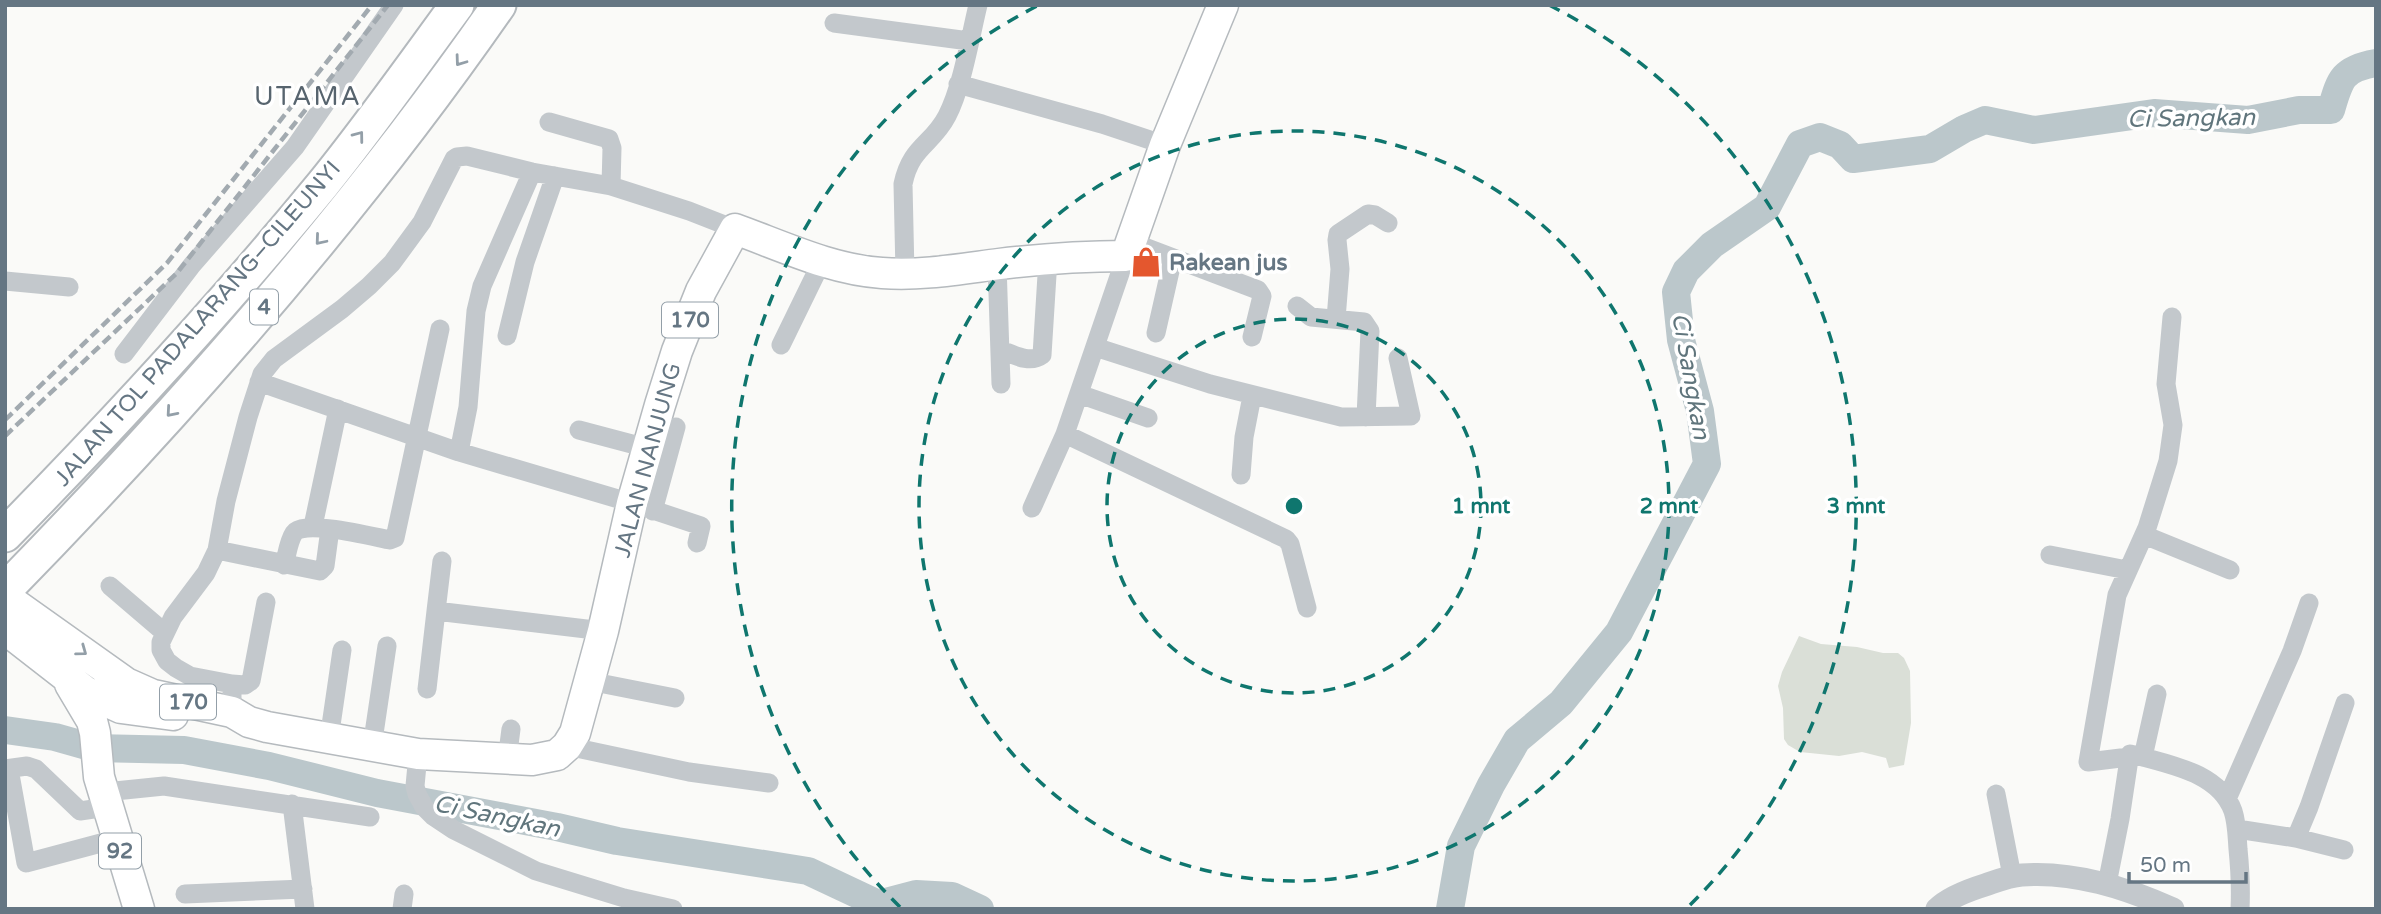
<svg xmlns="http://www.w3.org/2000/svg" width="2381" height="914" font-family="'Varela Round',sans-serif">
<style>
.green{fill:#dadfd7}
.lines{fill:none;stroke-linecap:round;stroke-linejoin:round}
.river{stroke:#bbc7cb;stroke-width:28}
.primary-casing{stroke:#b5babe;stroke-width:33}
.motorway-casing{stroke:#b4b9bd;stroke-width:37}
.minor{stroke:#c3c8cc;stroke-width:19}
.tertiary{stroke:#c3c8cc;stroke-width:23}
.primary{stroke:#fff;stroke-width:30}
.motorway{stroke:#fff;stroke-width:33}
.rail{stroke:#a2aab0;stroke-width:4.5;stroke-dasharray:10 5;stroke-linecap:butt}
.oneway{stroke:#939fa8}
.ring{fill:none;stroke:#0f766e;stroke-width:3.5;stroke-dasharray:12 9}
.labels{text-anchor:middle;stroke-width:7;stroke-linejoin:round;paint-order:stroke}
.shield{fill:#fff;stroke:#939fa8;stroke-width:2}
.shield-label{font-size:21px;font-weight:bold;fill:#657683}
.poi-label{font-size:23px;font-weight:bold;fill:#657683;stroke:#fff;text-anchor:start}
.street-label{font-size:23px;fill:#657683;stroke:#fff}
.water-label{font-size:24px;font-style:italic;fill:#60757c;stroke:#fff}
.quarter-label{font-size:26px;letter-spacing:2px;fill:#57646e;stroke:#fff}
.centre{fill:#0f766e;stroke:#fff;stroke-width:3.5}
.ring-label{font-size:21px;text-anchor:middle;font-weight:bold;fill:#0f766e;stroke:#fff;stroke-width:7;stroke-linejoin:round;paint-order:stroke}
</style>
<rect width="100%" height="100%" fill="#fafaf8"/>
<path class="green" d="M 1799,636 L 1821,644 L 1857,647 L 1883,653 L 1898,653 L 1904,658 L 1910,671 L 1911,723 L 1904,765 L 1889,768 L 1886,758 L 1862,752 L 1839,756 L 1800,752 L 1788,745 L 1784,739 L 1783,708 L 1778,686 L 1782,672 Z"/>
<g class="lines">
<path class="river" d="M 5,730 L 55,737 L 94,748 L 184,750 L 269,766 L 377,793 L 557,827 L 617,841 L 808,871 L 878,904 L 916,894 L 952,896 L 980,909
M 1450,909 L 1461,846 L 1491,785 L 1517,740 L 1561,703 L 1619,632 L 1707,464 L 1700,411 L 1681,340 L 1676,292 L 1686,271 L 1712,245 L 1767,207 L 1800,144 L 1820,137 L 1840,145 L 1853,159 L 1930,149 L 1964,129 L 1985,120 L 2034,130 L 2154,113 L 2248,120 L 2299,110 L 2331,110 C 2340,79 2342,69 2376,63"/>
<g class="primary-casing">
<path id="primary" d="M 5,597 L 126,683 L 153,695 L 232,712 L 249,722 L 267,727 L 418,754 L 532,760 L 557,755 L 567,746 L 575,733 L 603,631 L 632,503 L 660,405 L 677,351 L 701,291 L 735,229 C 782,246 832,270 882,273 C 921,276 960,269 999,264 C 1041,259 1083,256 1126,256 L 1165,145 L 1223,5
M 5,629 L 86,692 L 121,708 L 173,715
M 70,684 L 92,721 L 95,733 L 99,777 L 139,909"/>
</g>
<g class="motorway-casing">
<path id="motorway" d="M 5,535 C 116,422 223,306 323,184 C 370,126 413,65 457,5
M 5,590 C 183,408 354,214 499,5"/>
</g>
<path class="minor" d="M 834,23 L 969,41
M 958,84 L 1102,124 L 1165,145
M 549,122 L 609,139 L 612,148 L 611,186
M 1131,242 L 1258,290 L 1262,296 L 1252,337
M 997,264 L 1001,384
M 905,273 L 903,184 C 911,146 932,145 947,116 C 962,87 970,38 978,5
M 5,281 L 69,287
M 1297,306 L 1311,317 L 1364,322 L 1370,331 L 1366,417
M 1336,319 L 1340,269 L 1337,240 L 1338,234 L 1368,214 L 1375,215 L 1388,223
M 1156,333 L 1173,258
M 507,336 L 525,262 L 555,176
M 781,345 L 822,261
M 1095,347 L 1210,384 L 1341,417 L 1411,416 L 1398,358
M 1001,350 C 1014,355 1030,364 1042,355 L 1048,259
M 124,354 L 192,265 L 295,147 L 394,5
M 259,382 L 459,452 L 632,503 L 701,526 L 697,543
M 1079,394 L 1148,418
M 579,430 L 647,448
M 1065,434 L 1286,539 L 1290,544 L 1307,608
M 459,452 L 468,407 L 476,311 L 482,286 L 532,172
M 1241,475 L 1244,437 L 1252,396
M 1032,508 L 1065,434 L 1126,256
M 653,511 L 676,427
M 313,526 L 338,409
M 2144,535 L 2230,570
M 217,550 L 320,571 L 325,566 L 330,529
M 2050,555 L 2127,570
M 284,565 C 287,556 288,542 294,533 C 303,519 374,537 390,540 L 395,538 L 440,329
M 110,586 L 165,633
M 436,611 L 442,561
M 589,681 L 675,698
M 232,684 L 245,685 L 251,681 L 266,602
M 427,689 L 436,611 L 603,631
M 232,712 L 232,684 L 190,676 L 176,668 L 167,661 L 161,650 L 161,642 L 173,617 L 206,573 L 217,550 L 226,501 L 248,417 L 262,374 L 274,359 L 342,309 L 369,286 L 392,263 L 422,222 L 454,159 L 457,157 L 467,156 L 532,172 L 611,186 L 689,211 L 735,229
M 329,739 L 342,650
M 567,746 L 689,772 L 769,783
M 372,747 L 387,646
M 418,754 L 415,786 L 417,794 L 424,807 L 433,816 L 454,830 L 536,871 L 624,898 L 673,909
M 2129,757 L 2088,762 L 2117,595 L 2147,528 L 2168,461 L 2173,425 L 2166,384 L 2172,317
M 2143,757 C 2176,766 2220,775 2233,811 C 2237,823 2237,836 2238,849 C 2240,869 2241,889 2240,909
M 507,760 L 511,729
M 5,769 L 27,766 L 36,769 L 80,811 L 107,807
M 9,769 L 26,863 L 116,839
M 105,792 L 164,786 L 370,817
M 1996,794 L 2012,876
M 2227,799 L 2292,651 L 2309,603
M 292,804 L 305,909
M 2237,829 L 2296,838 L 2344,850
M 2296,838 L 2309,807 L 2345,703
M 2107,884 L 2120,819 L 2129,759 L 2130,754 L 2143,757 L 2157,694
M 185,894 L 303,889
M 402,909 L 404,894"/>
<path class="tertiary" d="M 1937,909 C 1949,897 1969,890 1985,885 C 1997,881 2009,876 2022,875 C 2074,871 2126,888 2173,909"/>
<use href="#primary" class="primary"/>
<use href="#motorway" class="motorway"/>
<path class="rail" d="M 5,420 L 167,263 L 372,5
M 5,436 L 177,273 L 388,5"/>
</g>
<defs><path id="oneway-chevron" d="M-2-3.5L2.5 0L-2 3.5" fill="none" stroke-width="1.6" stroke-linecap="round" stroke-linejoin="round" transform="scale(1.75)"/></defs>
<g class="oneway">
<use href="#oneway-chevron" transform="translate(460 61) rotate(126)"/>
<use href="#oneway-chevron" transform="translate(359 136) rotate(-53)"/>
<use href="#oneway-chevron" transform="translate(320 240) rotate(130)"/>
<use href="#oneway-chevron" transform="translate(171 412) rotate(131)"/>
<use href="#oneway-chevron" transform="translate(82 651) rotate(36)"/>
</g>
<g class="ring">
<circle cx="1294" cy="506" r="187"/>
<circle cx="1294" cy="506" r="375"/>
<path d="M900 907A562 562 0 0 1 1039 5M1549 5A562 562 0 0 1 1688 907"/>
</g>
<defs>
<g id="shop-bare" transform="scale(2.415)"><path d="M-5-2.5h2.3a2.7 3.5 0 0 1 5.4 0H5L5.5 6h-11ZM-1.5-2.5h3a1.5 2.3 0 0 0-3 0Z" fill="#e4572e" stroke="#fff" stroke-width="2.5" paint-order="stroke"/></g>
</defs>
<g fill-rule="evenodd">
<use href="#shop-bare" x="1146" y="262"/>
</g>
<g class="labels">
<g class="shield">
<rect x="250" y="289.5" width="28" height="35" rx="5"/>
<rect x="662" y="302.5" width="56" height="35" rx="5"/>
<rect x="160" y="684.5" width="56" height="35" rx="5"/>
<rect x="99" y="833.5" width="42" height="35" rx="5"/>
</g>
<g class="shield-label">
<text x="264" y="314">4</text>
<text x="690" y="327">170</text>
<text x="188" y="709">170</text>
<text x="120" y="858">92</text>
</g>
<g class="poi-label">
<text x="1169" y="270">Rakean jus</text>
</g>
<g class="street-label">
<text transform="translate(197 323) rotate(-49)" y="8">JALAN TOL PADALARANG–CILEUNYI</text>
<text transform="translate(647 460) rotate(-75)" y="8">JALAN NANJUNG</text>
</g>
<g class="water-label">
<text transform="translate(2191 118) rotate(-1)" y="8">Ci Sangkan</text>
<text transform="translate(1691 376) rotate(80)" y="8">Ci Sangkan</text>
<text transform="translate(497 816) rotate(12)" y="8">Ci Sangkan</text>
</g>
<g class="quarter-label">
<text x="308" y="105">UTAMA</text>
</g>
</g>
<circle cx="1294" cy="506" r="10" class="centre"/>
<g class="ring-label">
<text x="1481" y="513">1 mnt</text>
<text x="1669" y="513">2 mnt</text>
<text x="1856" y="513">3 mnt</text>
</g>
<rect width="2381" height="914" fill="none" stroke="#657683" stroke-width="14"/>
<path d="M2129 872v10h117v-10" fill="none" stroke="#657683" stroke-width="3.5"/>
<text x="2140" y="872" font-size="21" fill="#657683" stroke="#ffffff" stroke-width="5" paint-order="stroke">50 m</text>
</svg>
